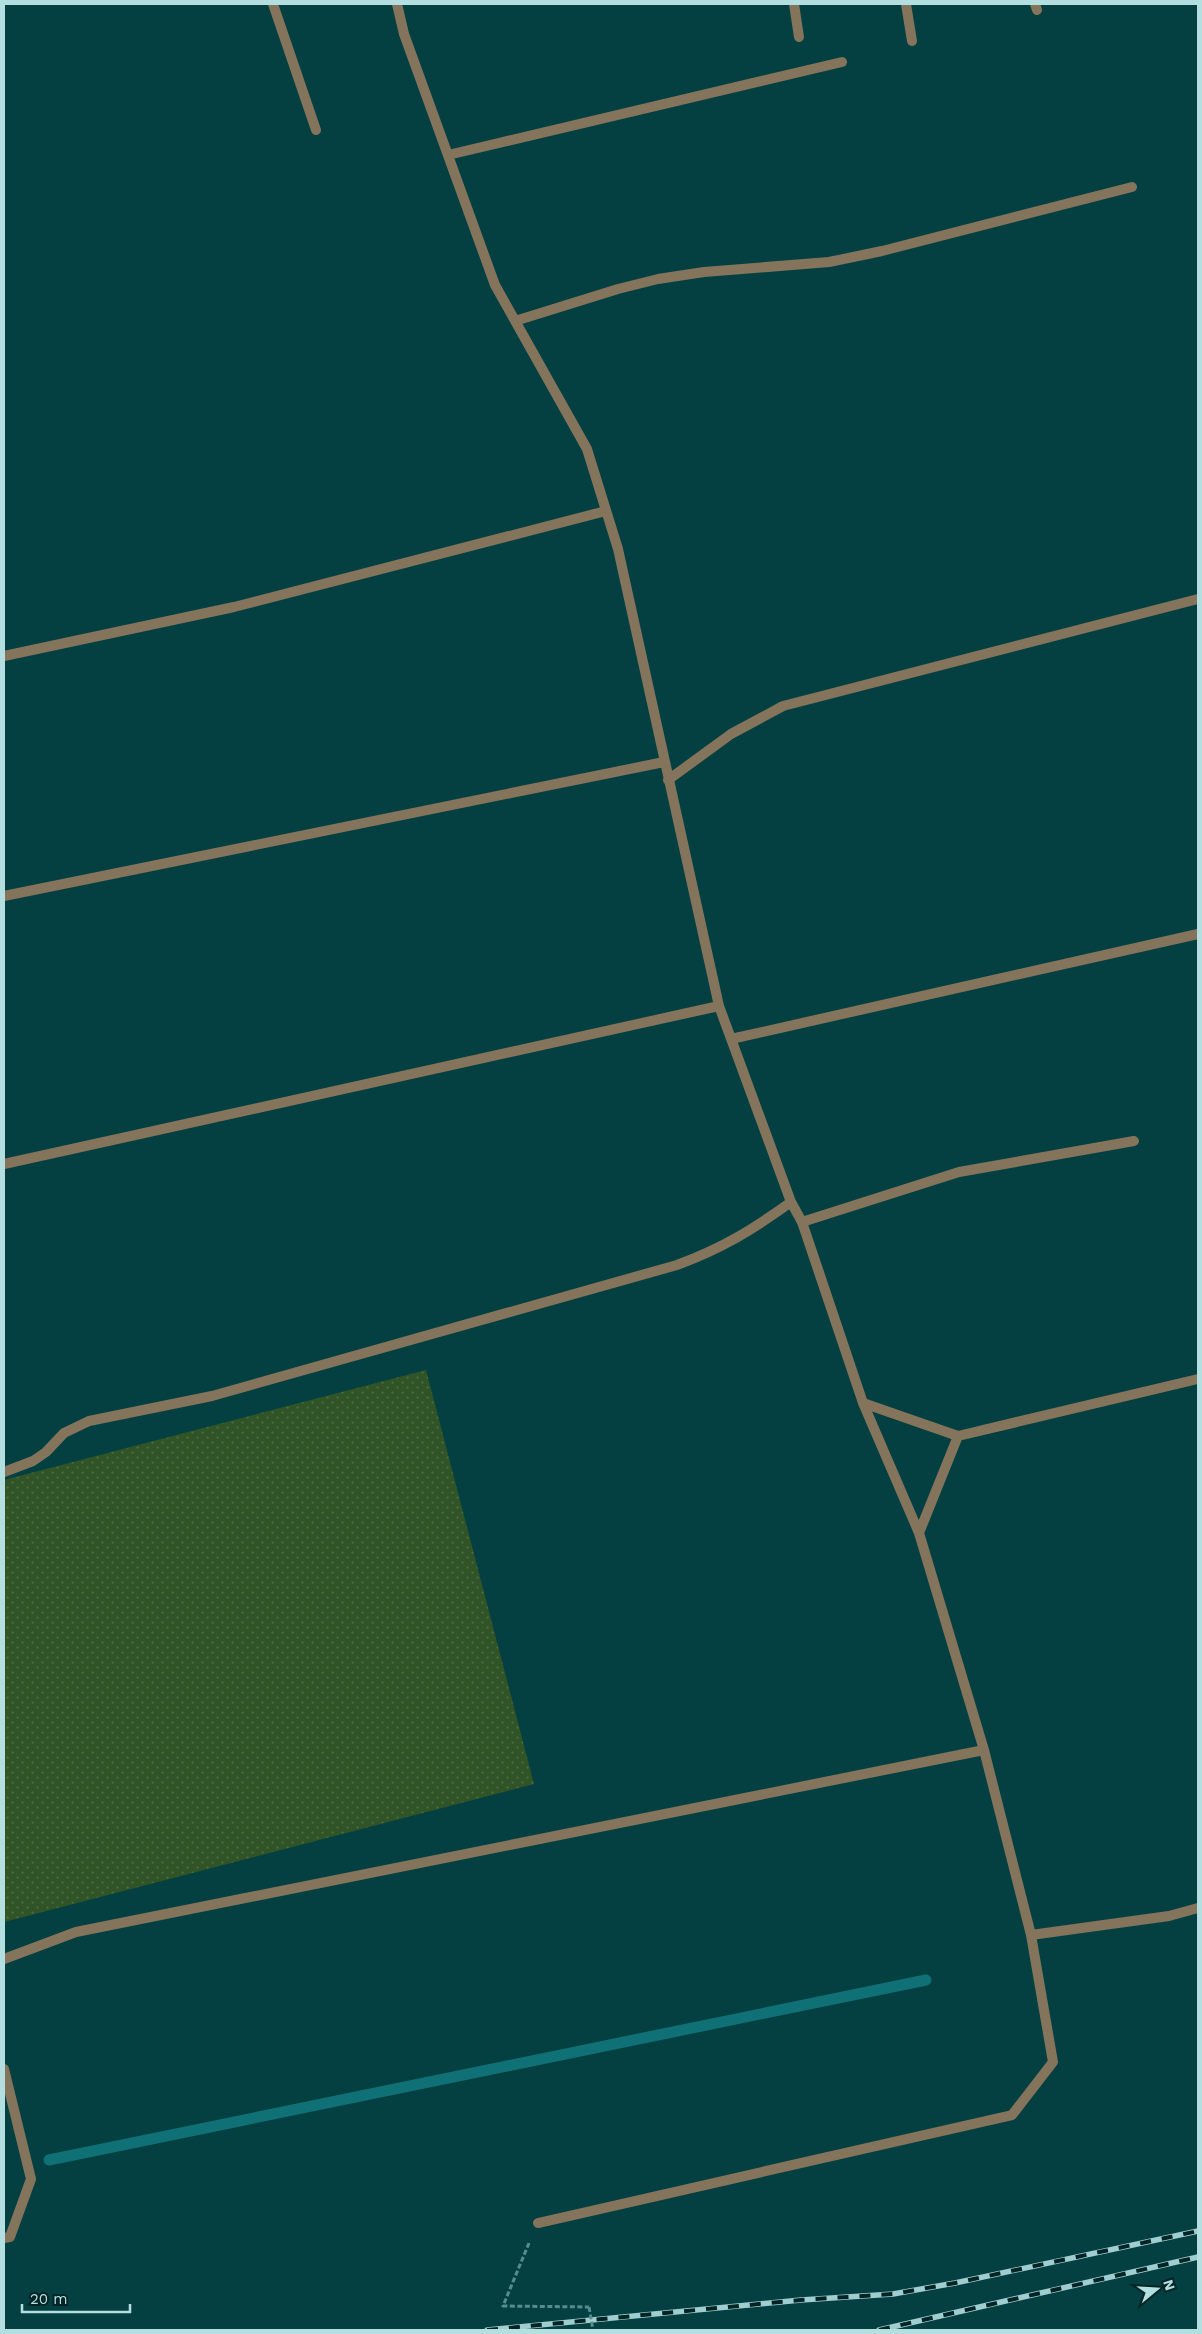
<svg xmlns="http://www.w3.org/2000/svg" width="1202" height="2334" font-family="'Work Sans',sans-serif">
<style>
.park{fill:url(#park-dots)}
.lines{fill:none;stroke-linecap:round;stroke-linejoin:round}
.stream{stroke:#0f7175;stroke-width:11}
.path{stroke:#578c8e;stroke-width:3;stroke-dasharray:5 2.5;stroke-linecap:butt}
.service{stroke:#84745b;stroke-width:10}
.minor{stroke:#84745b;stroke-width:10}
.rail-casing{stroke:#a0cdcf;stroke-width:5.5}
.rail{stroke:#032425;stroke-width:4;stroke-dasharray:11;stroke-linecap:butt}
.path-bridge{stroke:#578c8e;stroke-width:3;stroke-dasharray:5 2.5;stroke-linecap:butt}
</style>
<defs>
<pattern id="park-dots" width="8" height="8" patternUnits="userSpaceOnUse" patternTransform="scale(1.25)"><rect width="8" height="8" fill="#305425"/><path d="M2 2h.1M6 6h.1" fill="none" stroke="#4c6c44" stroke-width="1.8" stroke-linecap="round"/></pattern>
</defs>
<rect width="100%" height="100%" fill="#044042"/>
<path class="park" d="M 426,1370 L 534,1784 L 4,1922 L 4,1480 Z"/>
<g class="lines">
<path class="stream" d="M 49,2160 L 926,1980"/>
<path class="path" d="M 529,2243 L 503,2306 L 589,2307"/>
<path class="service" d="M 802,1222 L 959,1172 L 1134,1141"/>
<path class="minor" d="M 273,4 L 316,130
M 397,4 L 404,34 L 495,285 L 587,449 L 618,549 L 719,1006 L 791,1202 L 802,1222 L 863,1403 L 919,1533
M 794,4 L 799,37
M 906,4 L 912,41
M 1035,4 L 1037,10
M 448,155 L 842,62
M 515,321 L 618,289 L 658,279 L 704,272 L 829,262 L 882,251 L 1132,187
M 4,656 L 234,607 L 606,511
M 668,780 L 731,734 L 783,706 L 1198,599
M 4,896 L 664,762
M 731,1039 L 1198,934
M 4,1164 L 719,1006
M 863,1403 L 958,1436 L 1198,1379
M 4,1472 L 33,1461 L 46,1452 L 64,1433 L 89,1421 L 212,1396 L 677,1265 C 723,1248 752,1230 791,1202
M 1031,1935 L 1169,1916 L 1198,1908
M 4,1959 L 76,1932 L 984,1750
M 4,2069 L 31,2179 L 10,2237 L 4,2238
M 538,2223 L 1012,2115 L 1053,2062 L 1031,1935 L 984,1750 L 919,1533 L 958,1436"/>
<g class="rail-casing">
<path id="rail" d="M 487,2330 L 801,2300 L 893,2294 L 955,2283 L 1198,2231
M 879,2330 L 1198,2257"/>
</g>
<use href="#rail" class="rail"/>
<path class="path-bridge" d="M 589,2307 L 593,2330"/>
</g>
<rect width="1202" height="2334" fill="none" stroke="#b3dfe1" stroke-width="10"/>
<g transform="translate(1157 2289) rotate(72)" stroke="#032425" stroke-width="4" paint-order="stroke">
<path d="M0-4L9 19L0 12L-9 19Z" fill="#b3dfe1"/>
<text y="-8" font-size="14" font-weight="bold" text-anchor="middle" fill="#b3dfe1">N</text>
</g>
<path d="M22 2304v8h108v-8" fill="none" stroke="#b3dfe1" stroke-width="2.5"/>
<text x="30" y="2304" font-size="15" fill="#b3dfe1" stroke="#032425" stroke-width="4" paint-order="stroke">20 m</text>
</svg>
